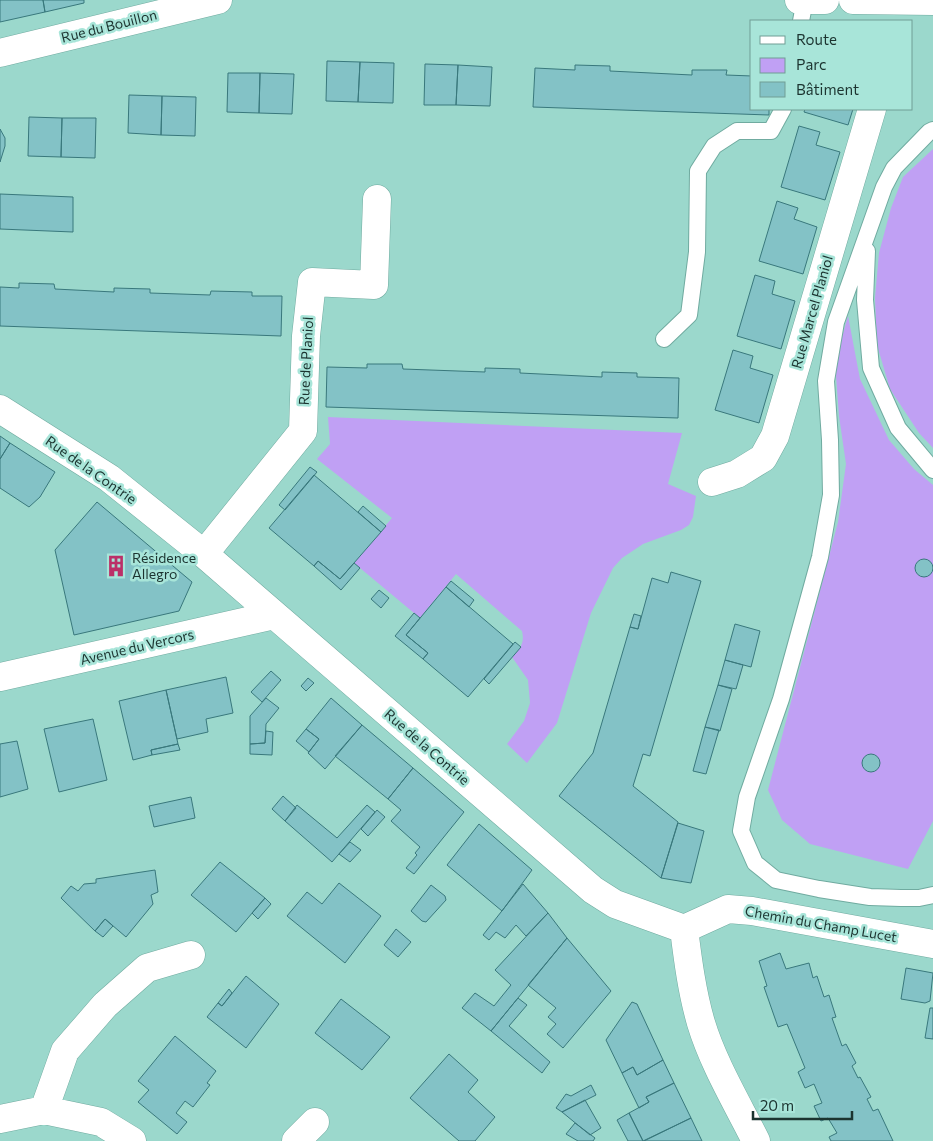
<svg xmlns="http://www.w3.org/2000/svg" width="933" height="1141" font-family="Commissioner,sans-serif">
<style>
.green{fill:#c0a0f4}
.building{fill:#83c2c6;stroke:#39787c}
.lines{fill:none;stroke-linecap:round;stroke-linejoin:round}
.service-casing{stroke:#70aba0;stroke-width:18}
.minor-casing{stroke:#70aba0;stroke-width:29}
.service{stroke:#fff;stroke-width:16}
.minor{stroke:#fff;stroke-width:28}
.labels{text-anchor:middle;stroke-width:5;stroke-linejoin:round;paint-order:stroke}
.street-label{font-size:14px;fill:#1c3430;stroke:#a8e5d9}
.poi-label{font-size:14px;fill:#1c3430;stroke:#a8e5d9;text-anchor:start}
</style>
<rect width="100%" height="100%" fill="#9bd8cc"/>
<path class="green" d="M 933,149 L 933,448 L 919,433 L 890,389 L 877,345 L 875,298 L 879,253 L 891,208 L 903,177 Z
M 848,316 L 860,379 L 889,440 L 914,469 L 933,485 L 933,821 L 908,869 L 810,844 L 782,820 L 768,790 L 838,522 L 846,464 L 839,416 L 835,362 Z
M 328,417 L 682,433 L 668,484 L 696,496 L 693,517 L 689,525 L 681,530 L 643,544 L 622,558 L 613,568 L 591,613 L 557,723 L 527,763 L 507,744 L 524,721 L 530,703 L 528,680 L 512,657 C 520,648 525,644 522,631 L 456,574 L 420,618 L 354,563 L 392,518 L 317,459 L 330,444 Z"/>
<path class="building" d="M 0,0 L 43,0 L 45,12 L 0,22 Z
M 43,0 L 84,0 L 84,3 L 45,12 Z
M 327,61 L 360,62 L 358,102 L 326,101 Z
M 360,62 L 394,63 L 393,103 L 358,102 Z
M 425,64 L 458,65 L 456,105 L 424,105 Z
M 458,65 L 492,67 L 490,106 L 456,105 Z
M 575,65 L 610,66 L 610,71 L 692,75 L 692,70 L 727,70 L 726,75 L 752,76 L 752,109 L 769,109 L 769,115 L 533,107 L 535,68 L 575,70 Z
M 228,73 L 260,73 L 259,113 L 227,112 Z
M 260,73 L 294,74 L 292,114 L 259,113 Z
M 129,95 L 162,96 L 161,135 L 128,133 Z
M 162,96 L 196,97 L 195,136 L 161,135 Z
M 805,109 L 853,109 L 848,125 L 804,112 Z
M 29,117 L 62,118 L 61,157 L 28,156 Z
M 62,118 L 96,118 L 95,158 L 61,157 Z
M 799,126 L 820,132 L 816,145 L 840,152 L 825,200 L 781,187 Z
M 0,129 L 5,138 L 5,146 L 0,162 Z
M 0,194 L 73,197 L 73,232 L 0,229 Z
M 777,201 L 798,208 L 794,219 L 817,227 L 803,274 L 759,261 Z
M 755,275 L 775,281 L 772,294 L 795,301 L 781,349 L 737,336 Z
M 19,283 L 54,284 L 55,289 L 114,292 L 114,288 L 150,289 L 150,293 L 210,295 L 211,291 L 252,292 L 252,296 L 282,296 L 281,336 L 0,326 L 0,287 L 19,288 Z
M 733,350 L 753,356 L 750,368 L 773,375 L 759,423 L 715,410 Z
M 367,364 L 402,364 L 403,369 L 485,372 L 485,368 L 520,369 L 520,373 L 602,377 L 602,372 L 637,373 L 637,377 L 679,378 L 678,418 L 326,407 L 327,367 L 367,368 Z
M 0,436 L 10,443 L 0,459 Z
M 10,443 L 55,472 L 40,497 L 29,507 L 0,488 L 0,459 Z
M 310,467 L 317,472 L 285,510 L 279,505 Z
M 314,475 L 381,532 L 340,579 L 318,561 L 314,566 L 269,528 Z
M 97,502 L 192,582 L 179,611 L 74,635 L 55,550 Z
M 363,506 L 386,526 L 381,532 L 358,512 Z
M915 568a9 9 0 1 1 18 0a9 9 0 1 1-18 0Z
M 318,561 L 340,579 L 354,563 L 360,568 L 341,590 L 314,566 Z
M 671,572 L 701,581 L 650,756 L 643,754 L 633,786 L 678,822 L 661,878 L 559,796 L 593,753 L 630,627 L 638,629 L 652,578 L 668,583 Z
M 451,581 L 474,600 L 469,607 L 446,587 Z
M 446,587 L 513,644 L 468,697 L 423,659 L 428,653 L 406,635 Z
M 379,590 L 389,598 L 381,608 L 371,599 Z
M 414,613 L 420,618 L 406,635 L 428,653 L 423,659 L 395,636 Z
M 634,614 L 641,616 L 638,629 L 630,627 Z
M 735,624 L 760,631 L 751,667 L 725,660 Z
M 515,642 L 521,647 L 489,684 L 484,679 Z
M 725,660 L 743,665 L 736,689 L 718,685 Z
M 271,671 L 281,680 L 262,702 L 251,692 Z
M 226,677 L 233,713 L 206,719 L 208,732 L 177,739 L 166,690 Z
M 308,678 L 314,683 L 306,691 L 301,686 Z
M 718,685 L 732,689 L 720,731 L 705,727 Z
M 166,690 L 178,744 L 151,750 L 152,755 L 133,760 L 119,701 Z
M 266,698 L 279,708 L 266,724 L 265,743 L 250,744 L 250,716 Z
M 331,698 L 362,725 L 325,769 L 308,753 L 319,739 L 306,729 Z
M 93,719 L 107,780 L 59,792 L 44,729 Z
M 362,725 L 413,768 L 388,799 L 335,756 Z
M 705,727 L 719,730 L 706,774 L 693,771 Z
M 306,729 L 319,739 L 309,752 L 296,741 Z
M 266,731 L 273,732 L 272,755 L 250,754 L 250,744 L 265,743 Z
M 17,741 L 28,789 L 0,797 L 0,744 Z
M 178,744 L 180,750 L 152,755 L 151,750 Z
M862 763a9 9 0 1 1 18 0a9 9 0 1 1-18 0Z
M 413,768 L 464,812 L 414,874 L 406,868 L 417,855 L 415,853 L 420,847 L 391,821 L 401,810 L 388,799 Z
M 283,796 L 296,808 L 285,821 L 272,809 Z
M 191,797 L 195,818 L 154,827 L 149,806 Z
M 297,805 L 337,838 L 367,805 L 375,812 L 332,862 L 285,821 Z
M 377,810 L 385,817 L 368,836 L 361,829 Z
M 678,823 L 704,831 L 691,883 L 661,878 Z
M 479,824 L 532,870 L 502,911 L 447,865 Z
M 350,842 L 361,850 L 350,862 L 339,854 Z
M 220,862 L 265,898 L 236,932 L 191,895 Z
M 155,870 L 158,892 L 151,895 L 153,904 L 126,937 L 105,919 L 95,931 L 61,898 L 71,886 L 78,891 L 84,884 L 96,883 L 96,879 Z
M 339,883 L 381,916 L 345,963 L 287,916 L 307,892 L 322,904 Z
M 523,884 L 548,913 L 526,936 L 516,925 L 505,938 L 496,932 L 489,940 L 483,935 Z
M 431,885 L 445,896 L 446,900 L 426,922 L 422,921 L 411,911 Z
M 265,898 L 271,904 L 258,919 L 252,913 Z
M 548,913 L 567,938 L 491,1031 L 462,1008 L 475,993 L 494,1006 L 511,985 L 495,970 Z
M 105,919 L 113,926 L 103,937 L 95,931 Z
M 396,929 L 411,942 L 398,957 L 384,945 Z
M 567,938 L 611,991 L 563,1048 L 547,1034 L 556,1024 L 548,1017 L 556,1008 L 528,985 Z
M 780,953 L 786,969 L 809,963 L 813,978 L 817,976 L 824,997 L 829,995 L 836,1017 L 832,1018 L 842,1046 L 846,1044 L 856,1063 L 852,1066 L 858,1078 L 860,1077 L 871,1097 L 867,1099 L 873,1111 L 878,1109 L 893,1141 L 831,1141 L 829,1137 L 837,1133 L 828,1118 L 821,1121 L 814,1106 L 822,1103 L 814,1084 L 805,1088 L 798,1072 L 805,1068 L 787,1024 L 778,1027 L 764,987 L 767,986 L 759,961 Z
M 906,968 L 933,973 L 930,1001 L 925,1003 L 901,999 Z
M 246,976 L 279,1004 L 246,1048 L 207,1017 L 218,1003 L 222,1006 Z
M 229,989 L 232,993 L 222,1006 L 218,1003 Z
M 518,998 L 527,1005 L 509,1026 L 550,1062 L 542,1073 L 491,1031 Z
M 341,999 L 390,1037 L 362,1070 L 315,1033 Z
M 632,1002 L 637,1004 L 663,1060 L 637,1075 L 633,1067 L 622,1073 L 606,1040 Z
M 930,1008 L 933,1008 L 933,1039 L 925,1038 Z
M 175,1036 L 216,1071 L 207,1083 L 210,1085 L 193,1107 L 185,1101 L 176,1113 L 187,1122 L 177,1134 L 138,1102 L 149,1090 L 138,1081 Z
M 449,1054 L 478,1080 L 468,1092 L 495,1117 L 475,1141 L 459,1141 L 410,1098 Z
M 663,1060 L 674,1083 L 646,1097 L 649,1102 L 639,1108 L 622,1073 L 633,1067 L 637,1075 Z
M 674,1083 L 691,1118 L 643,1141 L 629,1113 L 649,1102 L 646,1097 Z
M 591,1085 L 596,1095 L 562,1112 L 556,1108 L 566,1094 L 571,1096 Z
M 585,1100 L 601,1128 L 590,1135 L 562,1112 Z
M 629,1113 L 643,1141 L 628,1141 L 617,1120 Z
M 691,1118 L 702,1141 L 644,1141 Z
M 575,1123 L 595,1138 L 593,1141 L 578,1141 L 566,1134 Z"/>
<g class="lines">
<g class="service-casing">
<path id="service" d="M 801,21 L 805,0
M 933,130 L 929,132 L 894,168 L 884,187 L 836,322 L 826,381 L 830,440 L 831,495 L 820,557 L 781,699 L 747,797 L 741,831 L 755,863 L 776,880 L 819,889 L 870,897 L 901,898 L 919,898 L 933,895
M 867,251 L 865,300 L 871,368 L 898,428 L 933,470
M 664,339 L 689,315 L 697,252 L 698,171 L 714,146 L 737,131 L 771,131 L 783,109"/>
</g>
<g class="minor-casing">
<path id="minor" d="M 799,0 L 825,0
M 853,0 L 933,1
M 0,53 L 218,0
M 0,409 L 109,478 L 204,554 L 593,890 L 615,904 L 684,929
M 712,482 L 737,474 L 763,458 L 775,436 L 872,109
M 204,554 L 303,431 L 306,336 L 312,282 L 374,285 L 377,199
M 0,677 L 274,615
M 684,929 L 728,909 L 752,911 L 933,944
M 684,929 C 688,961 692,992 701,1023 C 713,1063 737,1103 756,1141
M 44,1110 L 65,1051 L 105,1005 L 147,968 L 191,955
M 0,1119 L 44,1110 L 101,1122 L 132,1141
M 296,1141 L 315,1122"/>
</g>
<use href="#service" class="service"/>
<use href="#minor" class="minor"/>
</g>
<defs>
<g id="building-bare" transform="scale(1.725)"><path d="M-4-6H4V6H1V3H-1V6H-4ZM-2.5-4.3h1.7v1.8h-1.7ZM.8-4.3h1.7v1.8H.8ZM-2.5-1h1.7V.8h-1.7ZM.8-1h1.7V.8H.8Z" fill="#bb3068" stroke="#a8e5d9" stroke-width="2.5" paint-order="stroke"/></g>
</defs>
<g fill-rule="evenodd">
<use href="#building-bare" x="116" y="566"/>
</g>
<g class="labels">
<g class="street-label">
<text transform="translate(109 26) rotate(-14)" y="5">Rue du Bouillon</text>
<text transform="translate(812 312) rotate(-74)" y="5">Rue Marcel Planiol</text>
<text transform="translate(306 361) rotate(-87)" y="5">Rue de Planiol</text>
<text transform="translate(91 470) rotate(35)" y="5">Rue de la Contrie</text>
<text transform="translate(137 647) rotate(-13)" y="5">Avenue du Vercors</text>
<text transform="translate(427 747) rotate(41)" y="5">Rue de la Contrie</text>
<text transform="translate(821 924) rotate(10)" y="5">Chemin du Champ Lucet</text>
</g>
<g class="poi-label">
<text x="132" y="563">Résidence<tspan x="132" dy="16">Allegro</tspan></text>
</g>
</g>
<rect x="750" y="20" width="162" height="90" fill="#a8e5d9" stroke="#709e95"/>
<rect x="760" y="36" width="25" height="8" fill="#ffffff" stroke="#709e95"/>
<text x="796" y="45" font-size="15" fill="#1c3430">Route</text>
<rect x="760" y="58" width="25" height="15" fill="#c0a0f4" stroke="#709e95"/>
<text x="796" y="70" font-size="15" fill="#1c3430">Parc</text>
<rect x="760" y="82" width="25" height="15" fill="#83c2c6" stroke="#709e95"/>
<text x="796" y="95" font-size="15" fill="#1c3430">Bâtiment</text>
<path d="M753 1111v8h99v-8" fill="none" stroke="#1c3430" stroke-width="2.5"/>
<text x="760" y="1111" font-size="15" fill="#1c3430" stroke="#a8e5d9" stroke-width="4" paint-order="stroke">20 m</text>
</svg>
